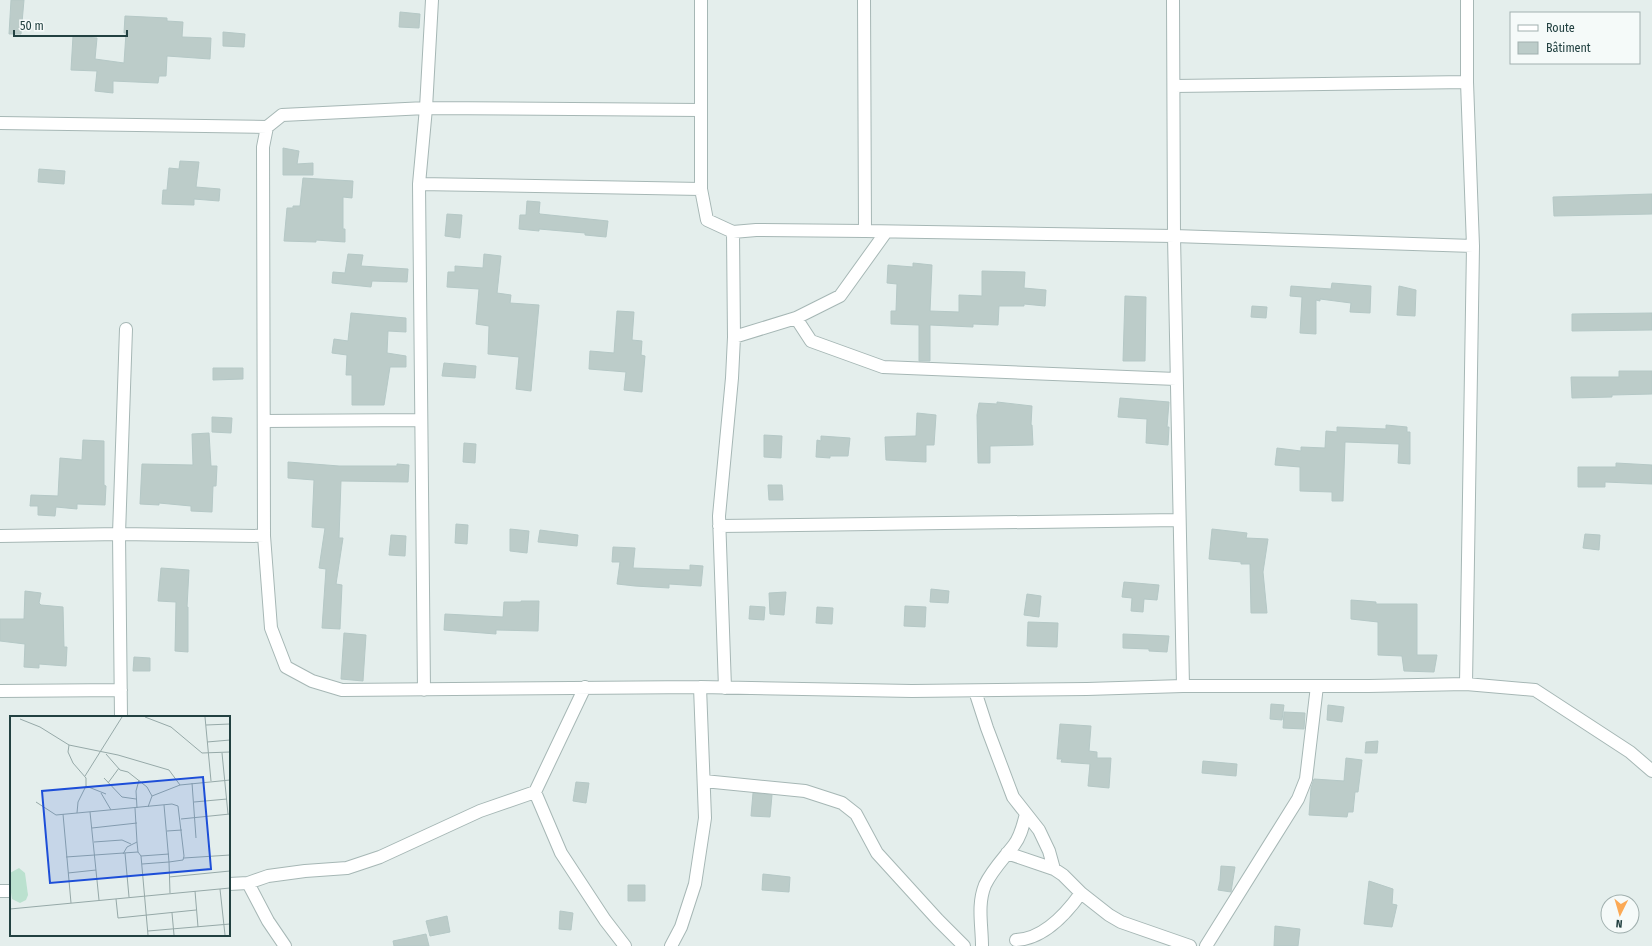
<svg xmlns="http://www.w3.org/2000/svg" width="1652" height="946" font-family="'Fira Sans Condensed',sans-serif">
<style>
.building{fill:#bcccc9;stroke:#b5c8c6}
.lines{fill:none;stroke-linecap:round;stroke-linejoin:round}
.street-casing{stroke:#a6b7b5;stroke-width:14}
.street{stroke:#fff;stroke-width:12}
.inset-road{fill:none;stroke:#96a9a8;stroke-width:1}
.view{fill:#1d4ed8;fill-opacity:0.15;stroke:#1d4ed8;stroke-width:2}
.inset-edge{fill:none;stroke:#224141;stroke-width:2}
</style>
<rect width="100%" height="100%" fill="#e4eeec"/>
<path class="building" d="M 11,0 L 24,0 L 21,34 L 9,34 Z
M 400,12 L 420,14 L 419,28 L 399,27 Z
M 125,16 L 167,18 L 167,21 L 183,22 L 182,37 L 211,38 L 210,59 L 167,56 L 166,76 L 159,76 L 158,83 L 113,81 L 113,93 L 95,91 L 97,71 L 71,70 L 73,36 L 97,38 L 95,59 L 124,63 L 126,33 L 124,33 Z
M 223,32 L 245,34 L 244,47 L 223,46 Z
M 283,148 L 299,151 L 297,164 L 313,163 L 313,175 L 283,175 Z
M 180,161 L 199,162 L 196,187 L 220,189 L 219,201 L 194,199 L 194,205 L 162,204 L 163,190 L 167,190 L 169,168 L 179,169 Z
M 39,169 L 65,171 L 64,184 L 38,182 Z
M 303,178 L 353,181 L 352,198 L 343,197 L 343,229 L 345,229 L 345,242 L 316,240 L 316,242 L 284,241 L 287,208 L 293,208 L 293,206 L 300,206 Z
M 1652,194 L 1652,214 L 1554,216 L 1553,197 Z
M 527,201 L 540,202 L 539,213 L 540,214 L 608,221 L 606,237 L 585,235 L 585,233 L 539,229 L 539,231 L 519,229 L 520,215 L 526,215 Z
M 447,214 L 462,215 L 460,238 L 445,236 Z
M 348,254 L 363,255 L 361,266 L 408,269 L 407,282 L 372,281 L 371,287 L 332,283 L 333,272 L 345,273 Z
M 484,254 L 501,256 L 497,293 L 511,295 L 510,303 L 539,305 L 531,391 L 516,389 L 519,357 L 488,354 L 489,326 L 476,324 L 479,289 L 447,287 L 448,272 L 455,272 L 455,266 L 483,268 Z
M 913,263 L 932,265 L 930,311 L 959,312 L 959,295 L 982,296 L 982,271 L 1025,272 L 1024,288 L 1046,290 L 1045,306 L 1024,304 L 1024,306 L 999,306 L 998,325 L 973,324 L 973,327 L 930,325 L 930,361 L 919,361 L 919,325 L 891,324 L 891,311 L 896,311 L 897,284 L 887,283 L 888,265 L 913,267 Z
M 1332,283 L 1371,286 L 1370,313 L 1350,312 L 1351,303 L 1320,299 L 1320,301 L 1316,300 L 1316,334 L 1300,333 L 1302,297 L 1290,296 L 1291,286 L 1331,289 Z
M 1399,286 L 1416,290 L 1415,316 L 1397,315 Z
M 1125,296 L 1146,297 L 1145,361 L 1123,361 Z
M 1252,306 L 1267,307 L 1266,318 L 1251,317 Z
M 617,311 L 634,312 L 632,340 L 642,341 L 641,355 L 645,356 L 642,392 L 624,390 L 626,372 L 589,369 L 590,351 L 614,353 Z
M 351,313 L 406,318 L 406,332 L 388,331 L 387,353 L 406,356 L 406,367 L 390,367 L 384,405 L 352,405 L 352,375 L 346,375 L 347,355 L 332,353 L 334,339 L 348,341 Z
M 1652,313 L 1652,330 L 1572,331 L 1572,314 Z
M 444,363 L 476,366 L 475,378 L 442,376 Z
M 213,368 L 243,368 L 243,379 L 213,380 Z
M 1619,371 L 1652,371 L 1652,394 L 1612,395 L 1612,397 L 1572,398 L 1571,377 L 1619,377 Z
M 1120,398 L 1169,402 L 1167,427 L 1169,427 L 1168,445 L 1146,443 L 1147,419 L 1118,417 Z
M 997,402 L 1032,406 L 1031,425 L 1032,425 L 1033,445 L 990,446 L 990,463 L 978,463 L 977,415 L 979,403 L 997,404 Z
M 917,413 L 936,415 L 934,445 L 926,445 L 926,462 L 886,460 L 885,437 L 916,436 Z
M 212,417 L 232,418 L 231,433 L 212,432 Z
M 1386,425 L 1407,427 L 1407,432 L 1410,432 L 1410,464 L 1398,463 L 1399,444 L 1345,442 L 1343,501 L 1332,501 L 1332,492 L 1300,491 L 1300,467 L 1275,465 L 1277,448 L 1301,451 L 1301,447 L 1325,448 L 1326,431 L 1337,432 L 1337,427 L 1386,429 Z
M 209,433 L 211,466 L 217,466 L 216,486 L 213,486 L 212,512 L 191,511 L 191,506 L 159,503 L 159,505 L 140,504 L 142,464 L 193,465 L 192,434 Z
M 764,435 L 782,436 L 781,458 L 764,457 Z
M 821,436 L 850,438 L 848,456 L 830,456 L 830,458 L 816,457 L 817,440 L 821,441 Z
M 83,440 L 104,441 L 104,485 L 106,486 L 105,505 L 77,504 L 77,509 L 56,507 L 55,516 L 38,515 L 38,506 L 30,506 L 31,495 L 58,496 L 60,458 L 82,460 Z
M 464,443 L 476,444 L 475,463 L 463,462 Z
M 288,462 L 339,466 L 397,466 L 397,464 L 409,465 L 408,482 L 341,481 L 339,538 L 343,538 L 336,584 L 342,585 L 340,629 L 322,628 L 326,569 L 319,568 L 325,528 L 312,527 L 314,480 L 288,478 Z
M 1616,463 L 1652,465 L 1652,484 L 1605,482 L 1605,487 L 1578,487 L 1578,467 L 1616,467 Z
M 768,485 L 782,485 L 783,500 L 769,500 Z
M 456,524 L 468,525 L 467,544 L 455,543 Z
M 510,529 L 529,531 L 527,553 L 510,551 Z
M 1212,529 L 1247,533 L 1246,538 L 1268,539 L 1263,572 L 1267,613 L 1251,613 L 1250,564 L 1241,564 L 1241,562 L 1209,559 Z
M 540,530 L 578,535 L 577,546 L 538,542 Z
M 1585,534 L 1600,535 L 1599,550 L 1583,548 Z
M 391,535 L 406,536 L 405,556 L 389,555 Z
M 613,547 L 635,548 L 633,568 L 690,570 L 690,565 L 703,566 L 701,586 L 669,584 L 669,588 L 635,586 L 617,584 L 620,562 L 612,562 Z
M 161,568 L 189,570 L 187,607 L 188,607 L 188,652 L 175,651 L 176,602 L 158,601 Z
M 1124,582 L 1159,585 L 1157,600 L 1144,599 L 1143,612 L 1131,611 L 1132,598 L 1122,597 Z
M 931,589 L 949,591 L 948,603 L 930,602 Z
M 25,591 L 41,593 L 39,603 L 41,605 L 63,607 L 64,647 L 67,647 L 66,666 L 39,664 L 39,668 L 24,667 L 25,644 L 0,641 L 0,619 L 24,619 Z
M 786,592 L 784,615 L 770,614 L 769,593 Z
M 1027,594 L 1041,596 L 1039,617 L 1024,615 Z
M 1351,600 L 1376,602 L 1376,604 L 1417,604 L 1417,655 L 1437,655 L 1434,672 L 1404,671 L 1402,656 L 1378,655 L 1378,622 L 1351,619 Z
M 521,601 L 539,601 L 538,631 L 496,630 L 496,634 L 444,630 L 445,614 L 503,617 L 504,602 L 521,602 Z
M 750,606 L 765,607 L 764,620 L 749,619 Z
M 905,606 L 926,607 L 925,627 L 904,626 Z
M 817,607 L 833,608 L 832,624 L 816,623 Z
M 1028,622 L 1058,623 L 1057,647 L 1027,646 Z
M 344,633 L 366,635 L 363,681 L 341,679 Z
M 1123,634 L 1169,636 L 1167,652 L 1149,651 L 1149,649 L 1123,648 Z
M 134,657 L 150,658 L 150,671 L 133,671 Z
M 1271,704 L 1284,705 L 1282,720 L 1270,719 Z
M 1328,705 L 1344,707 L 1342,722 L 1327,720 Z
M 1284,712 L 1305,713 L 1304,729 L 1283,728 Z
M 1060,724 L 1091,726 L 1089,751 L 1097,752 L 1097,758 L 1111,758 L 1109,788 L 1088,786 L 1090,764 L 1061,762 L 1062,759 L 1057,759 Z
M 1378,741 L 1377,753 L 1365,753 L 1366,742 Z
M 1346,758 L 1362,760 L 1358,792 L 1355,792 L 1353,812 L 1348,812 L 1347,817 L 1309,815 L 1311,788 L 1314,779 L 1344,781 Z
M 1203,761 L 1237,764 L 1236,776 L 1202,773 Z
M 576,782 L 589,783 L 586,803 L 573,801 Z
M 753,793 L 772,795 L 770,817 L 751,816 Z
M 1221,866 L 1235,867 L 1231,892 L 1218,890 L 1220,881 Z
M 763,874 L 790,877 L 789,892 L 762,890 Z
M 1369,881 L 1393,889 L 1392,904 L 1397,905 L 1392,927 L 1364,924 Z
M 628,885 L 645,885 L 645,901 L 628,901 Z
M 560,911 L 573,913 L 571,930 L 559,929 Z
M 447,916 L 450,932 L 430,936 L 426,921 Z
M 1275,926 L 1300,929 L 1298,946 L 1274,946 Z
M 426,934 L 429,946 L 394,946 L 393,941 Z"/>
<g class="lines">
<g class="street-casing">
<path id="street" d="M 432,0 L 426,108 L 282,115 L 267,127 L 263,147 L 264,536 L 271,628 L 286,667 L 312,681 L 342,690 L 700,687 L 912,691 L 1087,689 L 1183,686 L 1369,686 L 1466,684 L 1535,690 L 1630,752 L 1652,771
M 701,0 L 701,189 L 707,220 L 733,232 L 756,230 L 865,231 L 1174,236 L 1473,246
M 864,0 L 865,231
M 1173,0 L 1174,236 L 1183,686
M 1174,86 L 1467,82
M 0,123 L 267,127
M 419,184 L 701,189
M 733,232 L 734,337
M 796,318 L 811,341 L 883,367 L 1176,379
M 264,421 L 421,420
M 719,526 L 1179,520
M 0,536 L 119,534 L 264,536
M 1466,684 L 1473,246 L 1467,82 L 1467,0
M 585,687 L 535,792 L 561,853 L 605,920 L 625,946
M 725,688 L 719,516 L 732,378 L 734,337 L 796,318 L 840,296 L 886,232
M 424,690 L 419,184 L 426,108 L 700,110
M 0,691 L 121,690
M 975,691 L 987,728 L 1013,797 L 1039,830 L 1049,851 L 1054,869
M 121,717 L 119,534 L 126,329
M 704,781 L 805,791 L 842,803 L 856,814 L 877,853 L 938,920 L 964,946
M 1007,853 L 1054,869 L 1063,875 L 1081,893 L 1109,915 L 1121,922 L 1190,946
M 248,883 L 268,921 L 285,946
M 229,884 L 248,883 L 268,876 L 305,871 L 347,868 L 380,857 L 480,811 L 535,792
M 0,891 L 11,891
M 1016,940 C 1044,939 1066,914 1081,893
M 671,946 L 681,927 L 695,884 L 705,818 L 700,687
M 982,946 C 982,925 977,905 985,885 C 992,870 1004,858 1014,845 C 1021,836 1023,825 1026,814
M 1206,946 L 1298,799 L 1306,779 L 1317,686"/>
</g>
<use href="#street" class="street"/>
</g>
<g transform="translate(10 716)">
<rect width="220" height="220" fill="#e4eeec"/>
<path d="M 9,152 L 15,157 L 18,179 L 16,184 L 10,187 L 2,183 L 0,170 L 0,157 Z" fill="#bbe1cf"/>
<path class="inset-road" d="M 135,1 L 161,11 L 192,37 L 220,36M 195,1 L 201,65M 10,3 L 30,11 L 59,29 L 108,39 L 159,54 L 170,69M 196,9 L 220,8M 197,26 L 220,24M 59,29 L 58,36 L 63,47 L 76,62 L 76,70 L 68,86 L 67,97M 212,37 L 218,98M 96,38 L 110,54 L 118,56 L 137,71 L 142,80 L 138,91M 75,60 L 112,1M 94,62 L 112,81 L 126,83M 98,67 L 109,52M 182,67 L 186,122M 76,70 L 96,78M 91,77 L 101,94M 142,80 L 170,69 L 220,64M 26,86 L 46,99 L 162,88 L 168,90 L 174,140 L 173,144 L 159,146 L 160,177M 184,86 L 217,83M 127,92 L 126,75 L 129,64M 80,96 L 89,184M 53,98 L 61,187M 171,103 L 220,98M 82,112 L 127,107M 157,115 L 172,114M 84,126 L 112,124 L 121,128M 127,126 L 128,136 L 131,140 L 138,219M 115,137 L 119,181M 113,138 L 117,131 L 127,126 L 125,92M 131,140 L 159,138M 56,141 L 128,136M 174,142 L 220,139M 132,148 L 159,146 L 154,89M 58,157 L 86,154M 159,161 L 220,155M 210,173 L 215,219M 185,175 L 188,211M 106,183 L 108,202 L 186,194M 0,193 L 220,172M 162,197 L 164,219M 138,215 L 220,208"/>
<path class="view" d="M 193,61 L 201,153 L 40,167 L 32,75 Z"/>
<rect width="220" height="220" class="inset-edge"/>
</g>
<rect x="1510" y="12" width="130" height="52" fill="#f5faf9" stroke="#a1b0af"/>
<rect x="1518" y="25" width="20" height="6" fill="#ffffff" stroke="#a1b0af"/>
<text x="1546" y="32" font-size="12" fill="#224141">Route</text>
<rect x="1518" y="42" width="20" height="12" fill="#bcccc9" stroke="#a1b0af"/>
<text x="1546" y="52" font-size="12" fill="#224141">Bâtiment</text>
<g transform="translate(1620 914) rotate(185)"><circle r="19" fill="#f5faf9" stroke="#a1b0af"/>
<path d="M0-3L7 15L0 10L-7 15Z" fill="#fba955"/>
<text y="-6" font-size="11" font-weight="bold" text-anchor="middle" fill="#224141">N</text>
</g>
<path d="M14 30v6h113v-6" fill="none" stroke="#224141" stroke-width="2"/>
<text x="20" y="30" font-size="12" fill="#224141" stroke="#f5faf9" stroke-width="3" paint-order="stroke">50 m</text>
</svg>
